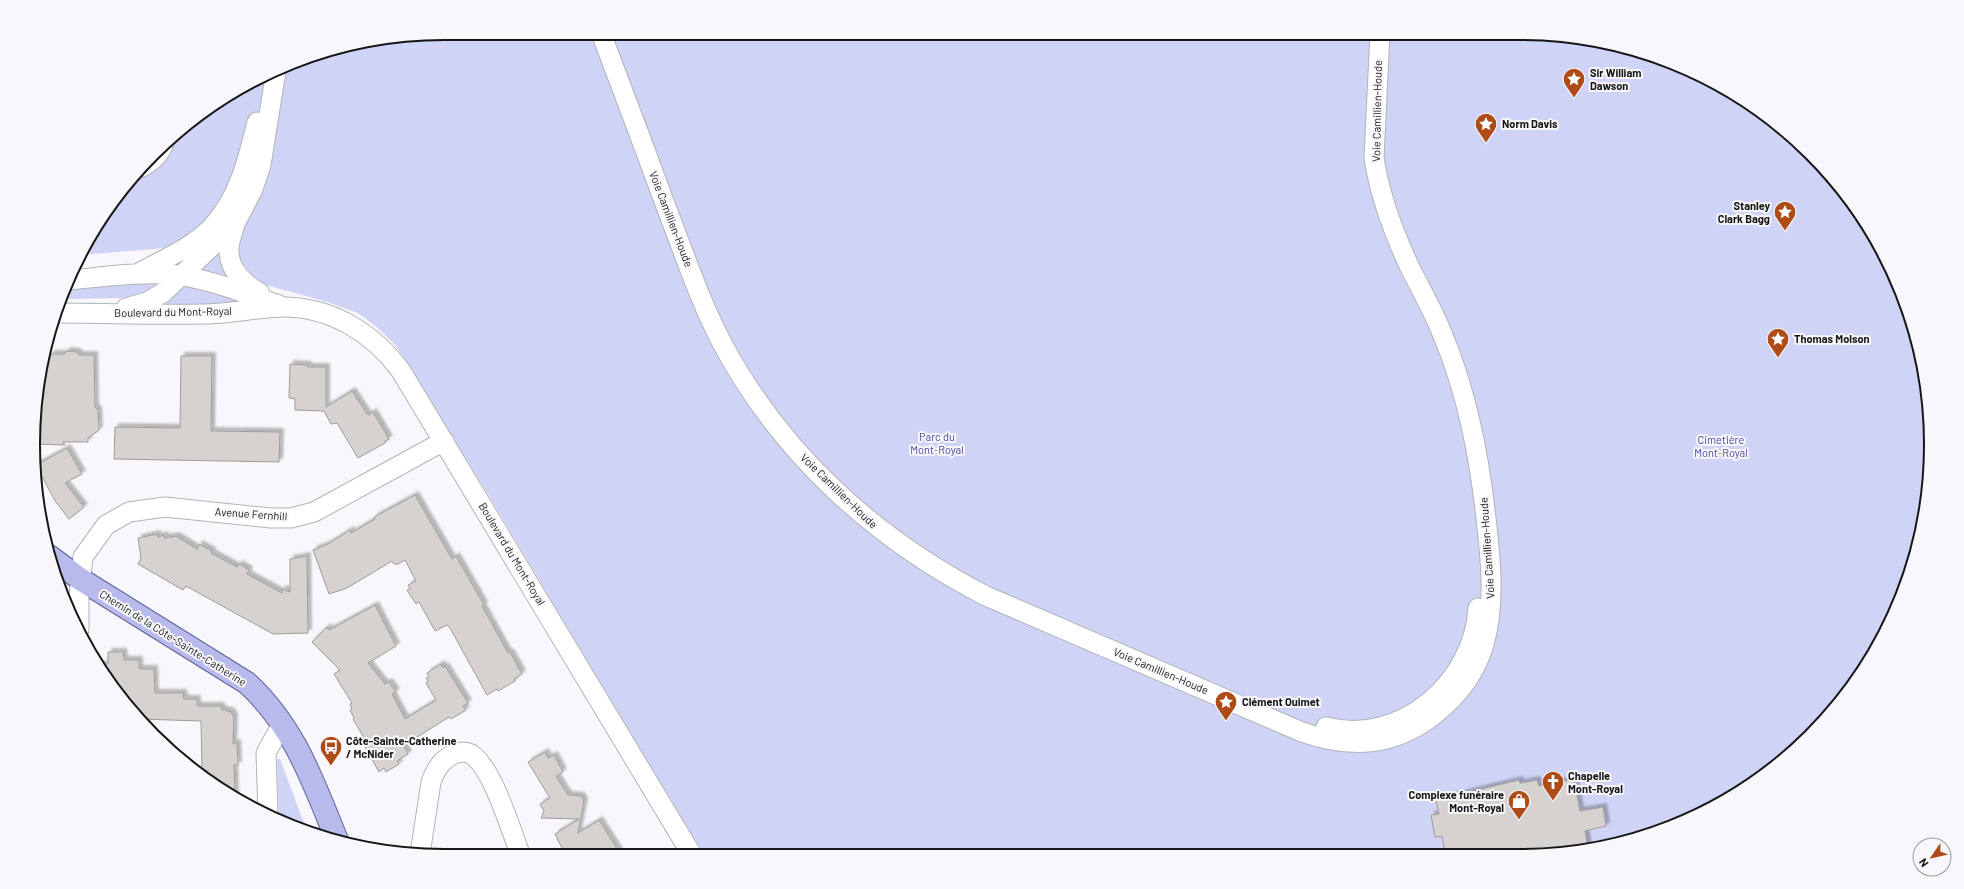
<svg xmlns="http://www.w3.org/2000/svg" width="1964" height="889" font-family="Barlow,sans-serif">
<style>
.green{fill:#cfd3f5}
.building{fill:#d5d2d0;stroke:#9f9b9a;filter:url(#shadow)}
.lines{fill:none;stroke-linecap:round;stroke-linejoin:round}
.minor-casing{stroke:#b2b3b6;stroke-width:21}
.major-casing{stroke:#5f6397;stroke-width:24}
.minor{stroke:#fff;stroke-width:19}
.major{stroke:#b7baea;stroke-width:22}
.labels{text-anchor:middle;stroke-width:4;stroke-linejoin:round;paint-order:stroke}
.poi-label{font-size:11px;font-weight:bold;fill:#161617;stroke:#f8f8fc;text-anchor:start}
.street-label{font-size:11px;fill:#161617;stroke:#f8f8fc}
.park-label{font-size:11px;fill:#4644a1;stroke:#f8f8fc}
.rim{fill:none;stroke:#161617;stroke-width:2}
</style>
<defs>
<filter id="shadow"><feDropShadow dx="3.5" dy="-3.5" stdDeviation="1" flood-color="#0004"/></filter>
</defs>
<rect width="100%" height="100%" fill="#f8f8fc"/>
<path class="green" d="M 445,33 L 1520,33 L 1600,41 L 1677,64 L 1748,102 L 1810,153 L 1862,216 L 1900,287 L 1923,364 L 1931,444 L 1923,525 L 1900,602 L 1846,695 L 1770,771 L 1677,825 L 1573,852 L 705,855 L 691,834 L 489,496 L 396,346 L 378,328 L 358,313 L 324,301 L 259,283 L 237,265 L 237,242 L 81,255 L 88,239 L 135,173 L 173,135 L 239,88 L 312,55 L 364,41 Z
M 220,251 L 228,275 L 226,277 L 202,270 Z
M 131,283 L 155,284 L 155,289 L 131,298 L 61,299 L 66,287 Z
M 185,286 L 242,300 L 240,306 L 166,306 C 167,299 178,289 185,286 Z
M 277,759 L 280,759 L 307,831 L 279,821 Z"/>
<path class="building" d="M 67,351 L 77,352 L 79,355 L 94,355 L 95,407 L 98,410 L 99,430 L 88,438 L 88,442 L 63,442 L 65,445 L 33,444 L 41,369 L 47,362 L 51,354 L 64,354 Z
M 181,356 L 212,356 L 211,431 L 280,432 L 279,462 L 114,459 L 115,427 L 180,428 Z
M 290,364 L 308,365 L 308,367 L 326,367 L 326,407 L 352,391 L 367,414 L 369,415 L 373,412 L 389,439 L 385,441 L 385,443 L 358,458 L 337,423 L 331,424 L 324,411 L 295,410 L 295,399 L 289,398 Z
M 67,448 L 82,474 L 65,483 L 84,507 L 69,519 L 55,501 L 36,465 Z
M 415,495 L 452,559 L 456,556 L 484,605 L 482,606 L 508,653 L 510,652 L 522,674 L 514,679 L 515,681 L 498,691 L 497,689 L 487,695 L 450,628 L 447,625 L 435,631 L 419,602 L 416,604 L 407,590 L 410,589 L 408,585 L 416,581 L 405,560 L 398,564 L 394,564 L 392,561 L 347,588 L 329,594 L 313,550 L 328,544 L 350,530 L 351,533 L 375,519 L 374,517 Z
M 157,534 L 158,537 L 164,535 L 164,538 L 176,536 L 197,549 L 199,544 L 212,551 L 211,553 L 237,567 L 239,564 L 249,570 L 247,574 L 282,593 L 282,589 L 290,592 L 290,559 L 307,556 L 308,633 L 273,634 L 186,586 L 183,590 L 138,564 L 141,558 L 138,538 Z
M 375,605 L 396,646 L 368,663 L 385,684 L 389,682 L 396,692 L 392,694 L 405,719 L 436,700 L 426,683 L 428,681 L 426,678 L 429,677 L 427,673 L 441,664 L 443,668 L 445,666 L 468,703 L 463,706 L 466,710 L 451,719 L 449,717 L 406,744 L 404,746 L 408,754 L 397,761 L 399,764 L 386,772 L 384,768 L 379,772 L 365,747 L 368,745 L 353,719 L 354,718 L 350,710 L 352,709 L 350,704 L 352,703 L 334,674 L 340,670 L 312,642 L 327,627 L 329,630 Z
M 108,652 L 123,652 L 124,660 L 139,660 L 139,669 L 154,669 L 155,693 L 183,693 L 184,699 L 197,699 L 197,706 L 221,706 L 221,709 L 231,712 L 234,717 L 233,744 L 237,743 L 238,765 L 234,765 L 235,798 L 206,777 L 206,770 L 202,770 L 201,721 L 139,719 L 99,665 L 108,664 Z
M 545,752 L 548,758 L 554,755 L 563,772 L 556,776 L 568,795 L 581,796 L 584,801 L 578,833 L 599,820 L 621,855 L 566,856 L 555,834 L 579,819 L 541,818 L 544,811 L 540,804 L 550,798 L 528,762 Z
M 1574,779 L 1580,811 L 1603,807 L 1606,826 L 1585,831 L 1588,849 L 1573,852 L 1445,853 L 1442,836 L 1435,837 L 1431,815 L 1439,814 L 1436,800 L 1519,780 L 1520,783 L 1537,780 L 1539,786 Z"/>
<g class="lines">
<g class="minor-casing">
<path id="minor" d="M 601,33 C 624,93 646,152 668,212 C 685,256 700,301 722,343 C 781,454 875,539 986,596 L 1302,732 C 1350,749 1393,747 1434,715 C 1458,696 1476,673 1484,644 C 1495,606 1491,565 1487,527 C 1480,460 1468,395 1442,333 C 1433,311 1422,291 1411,270 C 1394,234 1380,197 1374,158 L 1380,33
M 142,167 C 152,161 159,156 163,145
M 235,224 C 233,232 229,241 229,249 C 228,269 244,284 260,293
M 137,274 C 162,260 192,248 212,227 C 239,198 248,159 257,122
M 70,280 C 102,277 135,272 167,274 C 201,276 247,294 279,305
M 126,308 L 147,302 L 164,292 L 235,224 L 253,189 L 261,165 L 276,71
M 55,313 C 104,313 154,315 204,314 C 231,314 259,307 286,307 C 333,308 374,334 401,371 L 692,855
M 79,630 L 79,596 L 83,557 L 106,525 L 129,512 L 165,507 L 271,518 L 291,518 L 314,512 L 444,441
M 1326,727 C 1401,746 1474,682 1478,608
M 268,815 L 266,753 L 282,724
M 420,854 L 431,782 C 436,769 441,760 454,754 C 459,752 465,751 471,754 C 493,768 511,831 521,856"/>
</g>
<g class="major-casing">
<path id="major" d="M 49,556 L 80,579 L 247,683 C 295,727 313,782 337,840"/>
</g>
<use href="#minor" class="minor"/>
<use href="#major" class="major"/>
</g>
<defs>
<g id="sight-pin" transform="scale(1.15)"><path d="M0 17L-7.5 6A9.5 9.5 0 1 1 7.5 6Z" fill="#af4b17" stroke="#f8f8fc"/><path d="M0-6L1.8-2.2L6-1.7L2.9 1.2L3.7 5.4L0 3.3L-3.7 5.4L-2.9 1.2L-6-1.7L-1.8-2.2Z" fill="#fff"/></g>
<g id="bus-pin" transform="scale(1.15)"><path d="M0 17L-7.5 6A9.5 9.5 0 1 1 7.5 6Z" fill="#af4b17" stroke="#f8f8fc"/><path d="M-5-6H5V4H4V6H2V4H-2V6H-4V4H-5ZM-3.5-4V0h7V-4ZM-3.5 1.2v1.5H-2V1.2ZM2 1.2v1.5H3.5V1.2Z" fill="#fff"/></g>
<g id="church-pin" transform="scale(1.15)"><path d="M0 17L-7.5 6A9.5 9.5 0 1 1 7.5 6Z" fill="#af4b17" stroke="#f8f8fc"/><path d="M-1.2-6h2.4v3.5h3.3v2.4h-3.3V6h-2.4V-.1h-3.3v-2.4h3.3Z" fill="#fff"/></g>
<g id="shop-pin" transform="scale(1.15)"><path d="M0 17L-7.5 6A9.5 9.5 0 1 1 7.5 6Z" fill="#af4b17" stroke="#f8f8fc"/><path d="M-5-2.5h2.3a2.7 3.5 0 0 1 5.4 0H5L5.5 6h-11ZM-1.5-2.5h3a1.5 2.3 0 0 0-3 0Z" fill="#fff"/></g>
</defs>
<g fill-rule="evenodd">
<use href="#sight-pin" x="1574" y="79"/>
<use href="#sight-pin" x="1486" y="124"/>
<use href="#sight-pin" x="1785" y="212"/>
<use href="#sight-pin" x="1778" y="339"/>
<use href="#sight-pin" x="1226" y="702"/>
<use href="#bus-pin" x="331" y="747"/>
<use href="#church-pin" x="1553" y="782"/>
<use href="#shop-pin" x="1519" y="801"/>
</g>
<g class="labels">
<g class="poi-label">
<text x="1590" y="77">Sir William<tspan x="1590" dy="13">Dawson</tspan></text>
<text x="1502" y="128">Norm Davis</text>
<text x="1770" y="210" text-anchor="end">Stanley<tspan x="1770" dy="13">Clark Bagg</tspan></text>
<text x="1794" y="343">Thomas Molson</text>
<text x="1242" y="706">Clément Ouimet</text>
<text x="346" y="745">Côte-Sainte-Catherine<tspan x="346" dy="13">/ McNider</tspan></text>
<text x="1568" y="780">Chapelle<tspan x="1568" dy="13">Mont-Royal</tspan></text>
<text x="1504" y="799" text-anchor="end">Complexe funéraire<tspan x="1504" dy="13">Mont-Royal</tspan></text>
</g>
<g class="street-label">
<text transform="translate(1377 111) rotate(-89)" y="4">Voie Camillien-Houde</text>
<text transform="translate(671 219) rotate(69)" y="4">Voie Camillien-Houde</text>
<text transform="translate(173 312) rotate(-1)" y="4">Boulevard du Mont-Royal</text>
<text transform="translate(839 491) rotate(44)" y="4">Voie Camillien-Houde</text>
<text transform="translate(251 514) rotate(4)" y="4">Avenue Fernhill</text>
<text transform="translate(1487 548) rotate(-94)" y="4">Voie Camillien-Houde</text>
<text transform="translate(512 554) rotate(59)" y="4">Boulevard du Mont-Royal</text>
<text transform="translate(173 638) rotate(32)" y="4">Chemin de la Côte-Sainte-Catherine</text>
<text transform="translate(1161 671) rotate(23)" y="4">Voie Camillien-Houde</text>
</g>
<g class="park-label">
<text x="937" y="441">Parc du<tspan x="937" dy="13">Mont-Royal</tspan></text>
<text x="1721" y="444">Cimetière<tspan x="1721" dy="13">Mont-Royal</tspan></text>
</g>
</g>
<path d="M0 0H1964V889H0ZM444 40H1520A404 404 0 0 1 1924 444V445A404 404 0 0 1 1520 849H444A404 404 0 0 1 40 445V444A404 404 0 0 1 444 40Z" fill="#f8f8fc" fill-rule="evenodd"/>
<path class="rim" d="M444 40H1520A404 404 0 0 1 1924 444V445A404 404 0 0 1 1520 849H444A404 404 0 0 1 40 445V444A404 404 0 0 1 444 40Z"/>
<g transform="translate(1932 857) rotate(236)"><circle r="19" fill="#f8f8fc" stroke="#9e9ea0"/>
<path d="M0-3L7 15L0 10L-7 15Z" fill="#af4b17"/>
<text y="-6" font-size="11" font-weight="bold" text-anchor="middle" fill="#161617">N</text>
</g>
</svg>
